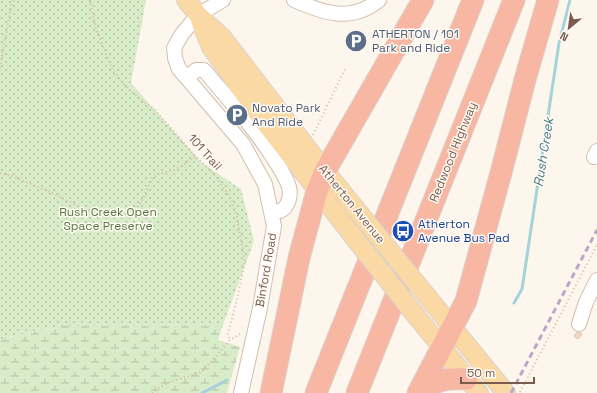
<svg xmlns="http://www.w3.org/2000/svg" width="597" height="393" font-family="'Space Grotesk',sans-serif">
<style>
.wetland{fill:url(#wetland-marsh)}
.park{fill:url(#park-dots)}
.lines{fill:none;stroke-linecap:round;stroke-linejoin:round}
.stream{stroke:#a5d3da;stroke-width:3}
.building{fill:#f3d5c3;stroke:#e6bba3}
.minor-casing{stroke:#d1beb0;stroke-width:16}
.major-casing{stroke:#dad1cd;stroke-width:20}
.highway-casing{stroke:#dad1cd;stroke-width:23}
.path{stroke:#d9b8a5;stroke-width:2;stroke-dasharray:1 3;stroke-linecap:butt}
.minor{stroke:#fff;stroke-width:14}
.major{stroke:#fbd9a5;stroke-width:18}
.highway{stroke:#f7b7a3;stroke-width:21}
.rail{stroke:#b9a8c9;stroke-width:3;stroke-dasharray:6 4;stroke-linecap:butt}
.major-bridge-casing{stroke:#dad1cd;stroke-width:20;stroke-linecap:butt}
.major-bridge{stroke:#fbd9a5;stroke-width:18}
.labels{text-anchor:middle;stroke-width:3;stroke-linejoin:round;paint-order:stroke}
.service-label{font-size:12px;fill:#4e5e75;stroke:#fffaf3;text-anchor:start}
.street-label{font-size:12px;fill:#7a5c4d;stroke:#fffaf3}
.park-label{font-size:12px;fill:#537a41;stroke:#fffaf3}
.transit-label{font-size:12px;fill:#164399;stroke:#fffaf3;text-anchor:start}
.water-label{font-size:13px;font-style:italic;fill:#437c86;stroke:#fffaf3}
</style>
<defs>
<pattern id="wetland-marsh" width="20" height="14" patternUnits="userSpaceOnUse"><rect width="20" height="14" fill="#d8ecc9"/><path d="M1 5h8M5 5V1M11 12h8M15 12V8" fill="none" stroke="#b4c2a5"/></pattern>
<pattern id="park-dots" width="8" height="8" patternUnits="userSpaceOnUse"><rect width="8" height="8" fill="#d8ecc9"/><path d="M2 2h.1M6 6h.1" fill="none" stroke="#b4c2a5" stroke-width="1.8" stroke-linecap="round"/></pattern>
</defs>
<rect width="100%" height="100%" fill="#fdf6ec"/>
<path class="wetland" d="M 223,325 L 218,340 L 240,347 L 227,393 L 0,393 L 0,340 L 9,337 L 60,326 Z"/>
<path class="park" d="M 0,0 L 146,0 L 131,83 L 202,163 L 241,189 L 254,241 L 223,325 L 60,326 L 9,337 L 0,340 Z"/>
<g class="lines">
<path class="stream" d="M 514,303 L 522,289 L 559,43 L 570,0
M 202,393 L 227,380"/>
</g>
<path class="building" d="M 578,331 L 582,334 L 578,339 L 574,336 Z"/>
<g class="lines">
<g class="minor-casing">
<path id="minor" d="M 223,0 L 198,15 L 182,34 L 174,48 L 175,58 L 179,69 L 243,144 L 265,184 L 274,226 L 260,308 L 241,393
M 294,0 C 323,13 351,23 379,0
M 187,78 L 196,70 L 204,70 C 228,99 254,127 274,159 C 280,168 286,177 289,187 C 291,195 289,207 280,211 C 278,212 273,211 271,211
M 594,157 L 597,151
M 579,324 L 586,302 L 597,280"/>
</g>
<g class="major-casing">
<path id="major" d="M 186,0 L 198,15 L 222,37 L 325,171 L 360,214
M 200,20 L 211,47 L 260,116 L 352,235
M 426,295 L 506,393
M 417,317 L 479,393"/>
</g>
<g class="highway-casing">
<path id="highway" d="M 271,393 L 299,258 L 317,191 L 325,171 L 423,0
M 316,393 L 473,0
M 357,393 L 514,0
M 418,393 L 466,301 L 502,169 L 526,76 L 548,0
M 421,393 C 436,379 448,378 467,379"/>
</g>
<path class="path" d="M 90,0 L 96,29 L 113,71 L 127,88 L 156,111 L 196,157 L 214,174 L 230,197 L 236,213 L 245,261 L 237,299 L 228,334 L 230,340
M 0,68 L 11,6 L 14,0
M 313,135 L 345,69
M 0,173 L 12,176 L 52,193 L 97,215 L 135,210 L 143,199 L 152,178 L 159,174 L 174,170 L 185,164 L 189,160 L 196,157
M 520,392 L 597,245
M 152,393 L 167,383 L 202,372 L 230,340 L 242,333"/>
<use href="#minor" class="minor"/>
<use href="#major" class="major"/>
<use href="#highway" class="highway"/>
<path class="rail" d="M 511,393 L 597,230"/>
<g class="major-bridge-casing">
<path id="major-bridge" d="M 360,214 L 426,295
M 352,235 L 417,317"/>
</g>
<use href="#major-bridge" class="major-bridge"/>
</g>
<defs>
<g id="parking-disc" transform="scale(1.15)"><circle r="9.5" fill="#5c6f8a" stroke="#fffaf3"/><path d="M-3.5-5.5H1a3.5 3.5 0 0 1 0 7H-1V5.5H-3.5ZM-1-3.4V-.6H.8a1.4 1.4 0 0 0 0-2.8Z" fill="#fff"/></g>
<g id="bus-disc" transform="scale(1.15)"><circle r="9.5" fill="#1a4fb4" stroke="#fffaf3"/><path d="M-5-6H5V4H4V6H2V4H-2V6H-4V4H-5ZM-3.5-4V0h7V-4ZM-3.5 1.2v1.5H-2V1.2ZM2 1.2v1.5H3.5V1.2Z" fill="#fff"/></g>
</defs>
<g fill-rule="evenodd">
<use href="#parking-disc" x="356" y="41"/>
<use href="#parking-disc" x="237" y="115"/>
<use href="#bus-disc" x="403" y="231"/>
</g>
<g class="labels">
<g class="service-label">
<text x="372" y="38">ATHERTON / 101<tspan x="372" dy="14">Park and Ride</tspan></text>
<text x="252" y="112">Novato Park<tspan x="252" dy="14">And Ride</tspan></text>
</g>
<g class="street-label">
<text transform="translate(205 152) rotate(48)" y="4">101 Trail</text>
<text transform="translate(453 152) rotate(-68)" y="4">Redwood Highway</text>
<text transform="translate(352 204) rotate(51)" y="4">Atherton Avenue</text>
<text transform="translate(266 270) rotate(-80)" y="4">Binford Road</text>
</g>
<g class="park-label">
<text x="108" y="216">Rush Creek Open<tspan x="108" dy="14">Space Preserve</tspan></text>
</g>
<g class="transit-label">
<text x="418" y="228">Atherton<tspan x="418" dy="14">Avenue Bus Pad</tspan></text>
</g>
<g class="water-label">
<text transform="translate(543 152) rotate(-81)" y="5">Rush Creek</text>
</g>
</g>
<g transform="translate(569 28) rotate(209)" stroke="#fffaf3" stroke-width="3" paint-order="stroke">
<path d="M0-3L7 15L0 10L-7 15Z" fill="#7a5c4d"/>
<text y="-6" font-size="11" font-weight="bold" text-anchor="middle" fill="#7a5c4d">N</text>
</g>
<path d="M461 377v6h73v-6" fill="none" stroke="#7a5c4d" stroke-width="2"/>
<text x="467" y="377" font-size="12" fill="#7a5c4d" stroke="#fffaf3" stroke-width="3" paint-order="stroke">50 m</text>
</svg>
